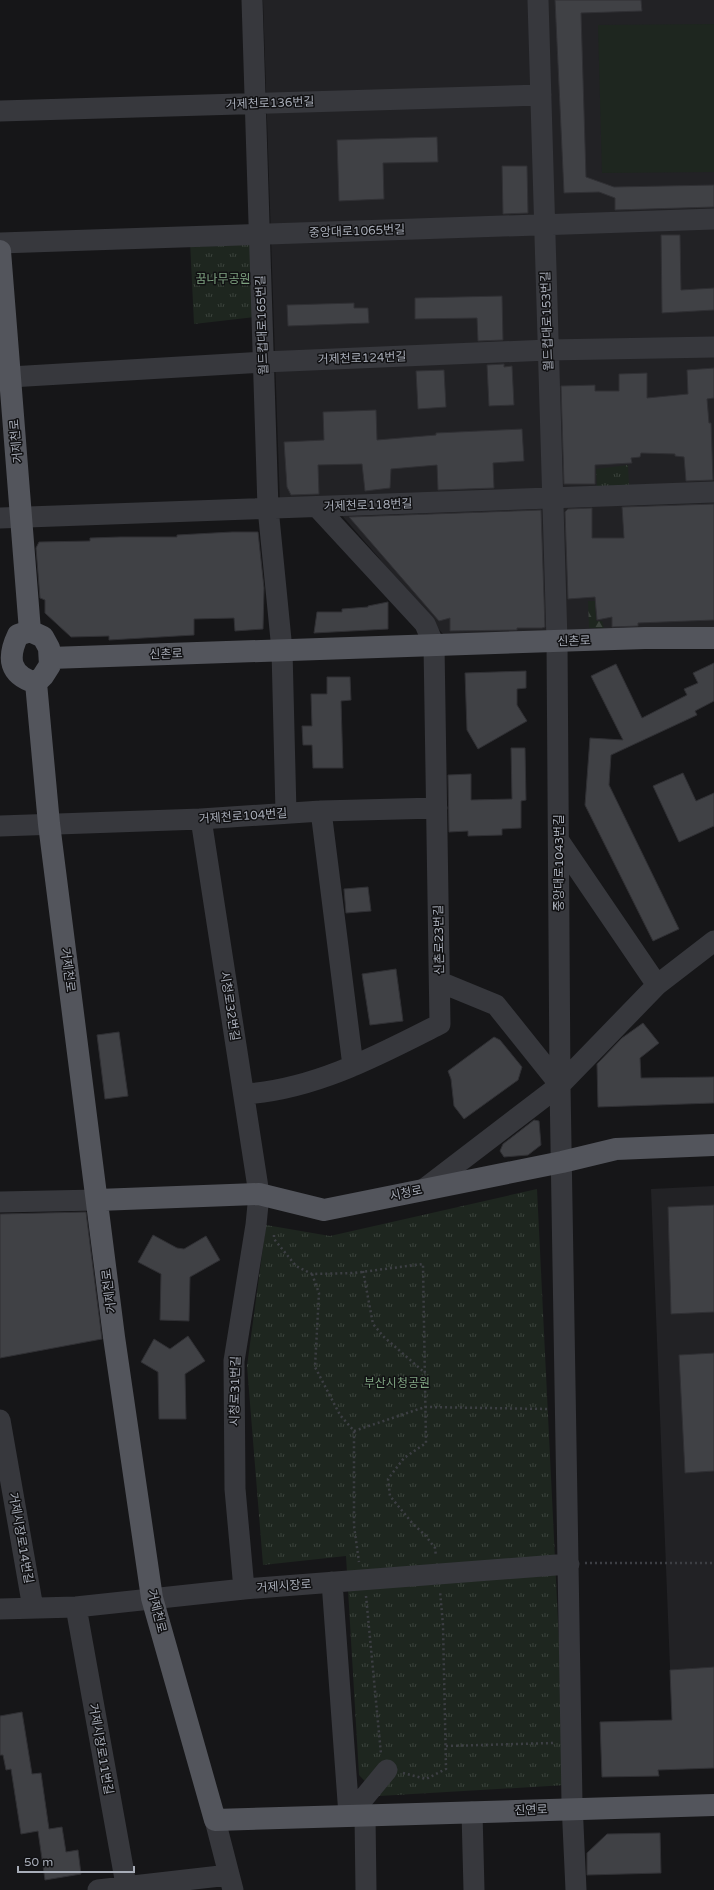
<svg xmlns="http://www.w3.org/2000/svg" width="714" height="1890" font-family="'Varela Round','Noto Sans KR',sans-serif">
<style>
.built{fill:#222225}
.green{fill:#1e261f}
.forest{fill:url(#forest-firs)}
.park{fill:url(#park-tufts)}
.building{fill:#404145;stroke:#303034}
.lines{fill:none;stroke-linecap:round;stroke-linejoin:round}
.path{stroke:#3d3f44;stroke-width:2.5;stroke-dasharray:2 3;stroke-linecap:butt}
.minor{stroke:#37383d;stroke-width:21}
.major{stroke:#53555c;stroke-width:22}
.labels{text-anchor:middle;stroke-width:3;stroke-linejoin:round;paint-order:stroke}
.street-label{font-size:12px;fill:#a8adb8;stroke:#111113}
.park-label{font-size:12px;fill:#7fa381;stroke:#111113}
</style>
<defs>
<pattern id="forest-firs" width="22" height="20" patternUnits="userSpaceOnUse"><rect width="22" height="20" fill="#1e261f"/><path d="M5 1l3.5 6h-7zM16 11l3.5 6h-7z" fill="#3c433d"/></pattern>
<pattern id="park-tufts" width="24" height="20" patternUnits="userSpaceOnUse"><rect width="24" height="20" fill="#1e261f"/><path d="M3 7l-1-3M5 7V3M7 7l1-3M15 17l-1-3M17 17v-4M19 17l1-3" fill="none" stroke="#3c433d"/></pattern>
</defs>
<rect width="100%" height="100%" fill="#161618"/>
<path class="built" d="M 263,0 L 714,0 L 714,631 L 444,635 L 402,591 L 379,558 L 331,503 L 280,506 Z
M 714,1186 L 714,1768 L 674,1769 L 651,1189 Z"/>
<path class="green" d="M 714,24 L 714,172 L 602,173 L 598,25 Z"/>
<path class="forest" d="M 588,601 L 595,601 L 596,621 L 602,621 L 604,628 L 589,628 Z"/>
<path class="park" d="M 253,239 L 255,317 L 194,324 L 190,241 Z
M 628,465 L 629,486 L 597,488 L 596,469 Z
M 537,1189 L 566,1785 L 379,1796 L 359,1775 L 346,1556 L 263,1565 L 247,1366 L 266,1225 L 330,1236 Z"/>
<path class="building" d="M 555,0 L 641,0 L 642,11 L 581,13 L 586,177 L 614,187 L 714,185 L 714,207 L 615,210 L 615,198 L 599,192 L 564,193 Z
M 437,137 L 438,162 L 383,163 L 384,199 L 339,201 L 337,140 Z
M 502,166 L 527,166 L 528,213 L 503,214 Z
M 661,235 L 680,235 L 681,290 L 714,288 L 714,310 L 662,313 Z
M 502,296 L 503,340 L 478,341 L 477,318 L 415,319 L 415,298 Z
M 354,303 L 354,308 L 368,308 L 369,323 L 288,326 L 287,305 Z
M 504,364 L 504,367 L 512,366 L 514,405 L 489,406 L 487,365 Z
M 714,368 L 714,398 L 707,399 L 709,423 L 711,423 L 713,480 L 686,481 L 684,457 L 675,456 L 675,454 L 641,453 L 640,457 L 631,458 L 632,463 L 595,465 L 595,484 L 564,484 L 561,386 L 595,385 L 595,391 L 619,391 L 619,374 L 647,373 L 647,398 L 688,394 L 687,370 Z
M 444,370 L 446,407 L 418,409 L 416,371 Z
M 376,410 L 377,440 L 436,435 L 436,433 L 522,429 L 524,461 L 493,463 L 494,488 L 438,490 L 437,465 L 391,469 L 390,488 L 365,491 L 362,464 L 318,465 L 319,494 L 291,495 L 287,487 L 284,442 L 324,440 L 323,412 Z
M 714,504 L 714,620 L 638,623 L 638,626 L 612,627 L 612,617 L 597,620 L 595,597 L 568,599 L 565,512 L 568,509 L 592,508 L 592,538 L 624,538 L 622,507 Z
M 541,510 L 545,627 L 542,628 L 517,628 L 517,630 L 450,631 L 450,618 L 439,621 L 349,517 Z
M 232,532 L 258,532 L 264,588 L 263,629 L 235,631 L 234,618 L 194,619 L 194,635 L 109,640 L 109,636 L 71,637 L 45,613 L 45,600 L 40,598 L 36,548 L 39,542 L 90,541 L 90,538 L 120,537 L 177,537 L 177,535 Z
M 388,602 L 388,629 L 314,633 L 317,612 L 342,612 L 342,609 L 368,607 L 368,606 Z
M 714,663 L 714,701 L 695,711 L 697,715 L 611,755 L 609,785 L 679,929 L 653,941 L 585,805 L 590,738 L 623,740 L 591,676 L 616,664 L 642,718 L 687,695 L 684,689 L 698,683 L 693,673 Z
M 526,671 L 526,688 L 517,689 L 517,705 L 527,721 L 478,749 L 467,730 L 465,673 Z
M 327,677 L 350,677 L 351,700 L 341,701 L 343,768 L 313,768 L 312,745 L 303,745 L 302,726 L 312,726 L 311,694 L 327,694 Z
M 511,748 L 525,748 L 526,800 L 521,801 L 521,828 L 502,829 L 502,835 L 468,836 L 468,831 L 449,832 L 448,775 L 471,774 L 471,800 L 512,799 Z
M 683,773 L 696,801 L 714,793 L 714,826 L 679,842 L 653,786 Z
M 368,887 L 371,911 L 346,913 L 344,889 Z
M 396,969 L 403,1021 L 370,1025 L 362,974 Z
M 643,1023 L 659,1043 L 640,1058 L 641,1078 L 714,1077 L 714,1103 L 598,1107 L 597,1064 L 622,1038 Z
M 119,1032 L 128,1096 L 105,1099 L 97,1035 Z
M 494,1037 L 500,1040 L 522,1067 L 518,1080 L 464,1119 L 454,1106 L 451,1079 L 448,1071 Z
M 534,1120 L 539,1121 L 541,1145 L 528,1155 L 504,1157 L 500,1151 L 503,1144 Z
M 714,1205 L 714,1312 L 671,1314 L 668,1207 Z
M 86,1212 L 102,1339 L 0,1358 L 0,1214 Z
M 153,1235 L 177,1248 L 184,1249 L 206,1236 L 220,1260 L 190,1277 L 189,1321 L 160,1320 L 161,1274 L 138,1262 Z
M 188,1336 L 205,1361 L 185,1374 L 186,1419 L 159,1419 L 158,1372 L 141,1362 L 154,1339 L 170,1349 Z
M 714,1353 L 714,1471 L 685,1473 L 679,1355 Z
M 714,1667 L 714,1768 L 658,1770 L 659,1776 L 602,1777 L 600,1722 L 672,1720 L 670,1670 Z
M 22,1712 L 32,1774 L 41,1773 L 49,1829 L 62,1827 L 66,1852 L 78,1850 L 81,1874 L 45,1880 L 38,1831 L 21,1834 L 11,1769 L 6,1770 L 3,1755 L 0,1755 L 0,1716 Z
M 660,1833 L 661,1873 L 587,1875 L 587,1853 L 607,1834 Z"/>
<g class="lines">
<path class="path" d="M 274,1235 L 274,1239 L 296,1266 L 312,1274 L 354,1273 L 423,1264 L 426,1443 L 404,1458 L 388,1479 L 390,1496 L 413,1524 L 425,1535 L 435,1548 L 436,1556
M 363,1271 L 373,1324 L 384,1337 L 425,1373
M 312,1274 L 319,1293 L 315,1367 L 340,1415 L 354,1431 L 354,1526 L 359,1562
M 354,1431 L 425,1407 L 548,1409
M 585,1563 L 714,1563
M 366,1596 L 381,1754
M 446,1746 L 553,1743
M 403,1773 L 426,1779 L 446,1769 L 443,1625 L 440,1591"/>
<path class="minor" d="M 252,0 L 268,508 L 282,650 L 286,813
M 538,0 L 557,641 L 560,1085 L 572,1803 L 576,1890
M 0,111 L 541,95
M 0,243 L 714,219
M 10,377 L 264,362 L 548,350 L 714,347
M 0,518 L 714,492
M 321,811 L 353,1066
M 201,819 L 259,1194 L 256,1225 L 234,1361 L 235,1489 L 244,1589
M 0,826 L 201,819 L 321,811 L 437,808
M 559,841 L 657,985
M 440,982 L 496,1005 L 560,1085
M 244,1094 C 314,1090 379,1055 440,1024 L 434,645 L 425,624 L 317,507
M 424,1189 L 560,1085 L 657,985 L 714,941
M 0,1202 L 98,1200
M 0,1420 L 33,1608
M 332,1582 L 349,1815
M 76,1607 L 127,1890
M 0,1609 L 76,1607 L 244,1589 L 569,1564
M 472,1812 L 474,1890
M 365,1815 L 366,1890
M 349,1816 L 387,1770
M 215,1820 L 233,1890
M 98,1890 L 229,1875"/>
<path class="major" d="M 0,251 L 30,631
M 30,631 L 43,637 L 49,648 L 50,665 L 43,676 L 36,683 C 9,675 7,658 18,635 Z
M 50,658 L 645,638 L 714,638
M 36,683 L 49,824 L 114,1337 L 152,1598 L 215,1820 L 714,1805
M 98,1200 L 259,1194 L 324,1210 L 562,1162 L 616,1149 L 714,1145"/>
</g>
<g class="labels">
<g class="street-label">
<text transform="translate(270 103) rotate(-2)" y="4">거제천로136번길</text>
<text transform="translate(357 231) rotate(-2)" y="4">중앙대로1065번길</text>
<text transform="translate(547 321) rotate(-92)" y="4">월드컵대로153번길</text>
<text transform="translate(262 325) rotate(-92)" y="4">월드컵대로165번길</text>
<text transform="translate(362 358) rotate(-2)" y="4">거제천로124번길</text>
<text transform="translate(16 441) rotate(-95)" y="4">거제천로</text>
<text transform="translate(368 505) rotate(-2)" y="4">거제천로118번길</text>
<text transform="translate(574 641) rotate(-2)" y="4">신촌로</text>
<text transform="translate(166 654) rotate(-2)" y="4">신촌로</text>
<text transform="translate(243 816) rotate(-4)" y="4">거제천로104번길</text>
<text transform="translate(559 863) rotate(-90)" y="4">중앙대로1043번길</text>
<text transform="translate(439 940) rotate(-91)" y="4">신촌로23번길</text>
<text transform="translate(68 970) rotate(83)" y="4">거제천로</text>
<text transform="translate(230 1006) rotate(81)" y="4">시청로32번길</text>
<text transform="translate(406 1193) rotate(-12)" y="4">시청로</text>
<text transform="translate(109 1291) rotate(-97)" y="4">거제천로</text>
<text transform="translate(235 1391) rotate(-89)" y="4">시청로31번길</text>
<text transform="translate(21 1538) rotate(80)" y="4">거제시장로14번길</text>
<text transform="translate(284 1586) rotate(-4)" y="4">거제시장로</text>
<text transform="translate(157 1611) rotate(76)" y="4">거제천로</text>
<text transform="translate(101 1749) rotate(80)" y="4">거제시장로11번길</text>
<text transform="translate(531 1810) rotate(-2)" y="4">진연로</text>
</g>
<g class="park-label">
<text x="223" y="283">꿈나무공원</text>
<text x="397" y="1387">부산시청공원</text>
</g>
</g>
<path d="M18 1866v6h116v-6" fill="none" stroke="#a8adb8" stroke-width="2"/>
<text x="24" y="1866" font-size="12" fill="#a8adb8" stroke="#111113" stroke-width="3" paint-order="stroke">50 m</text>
</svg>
